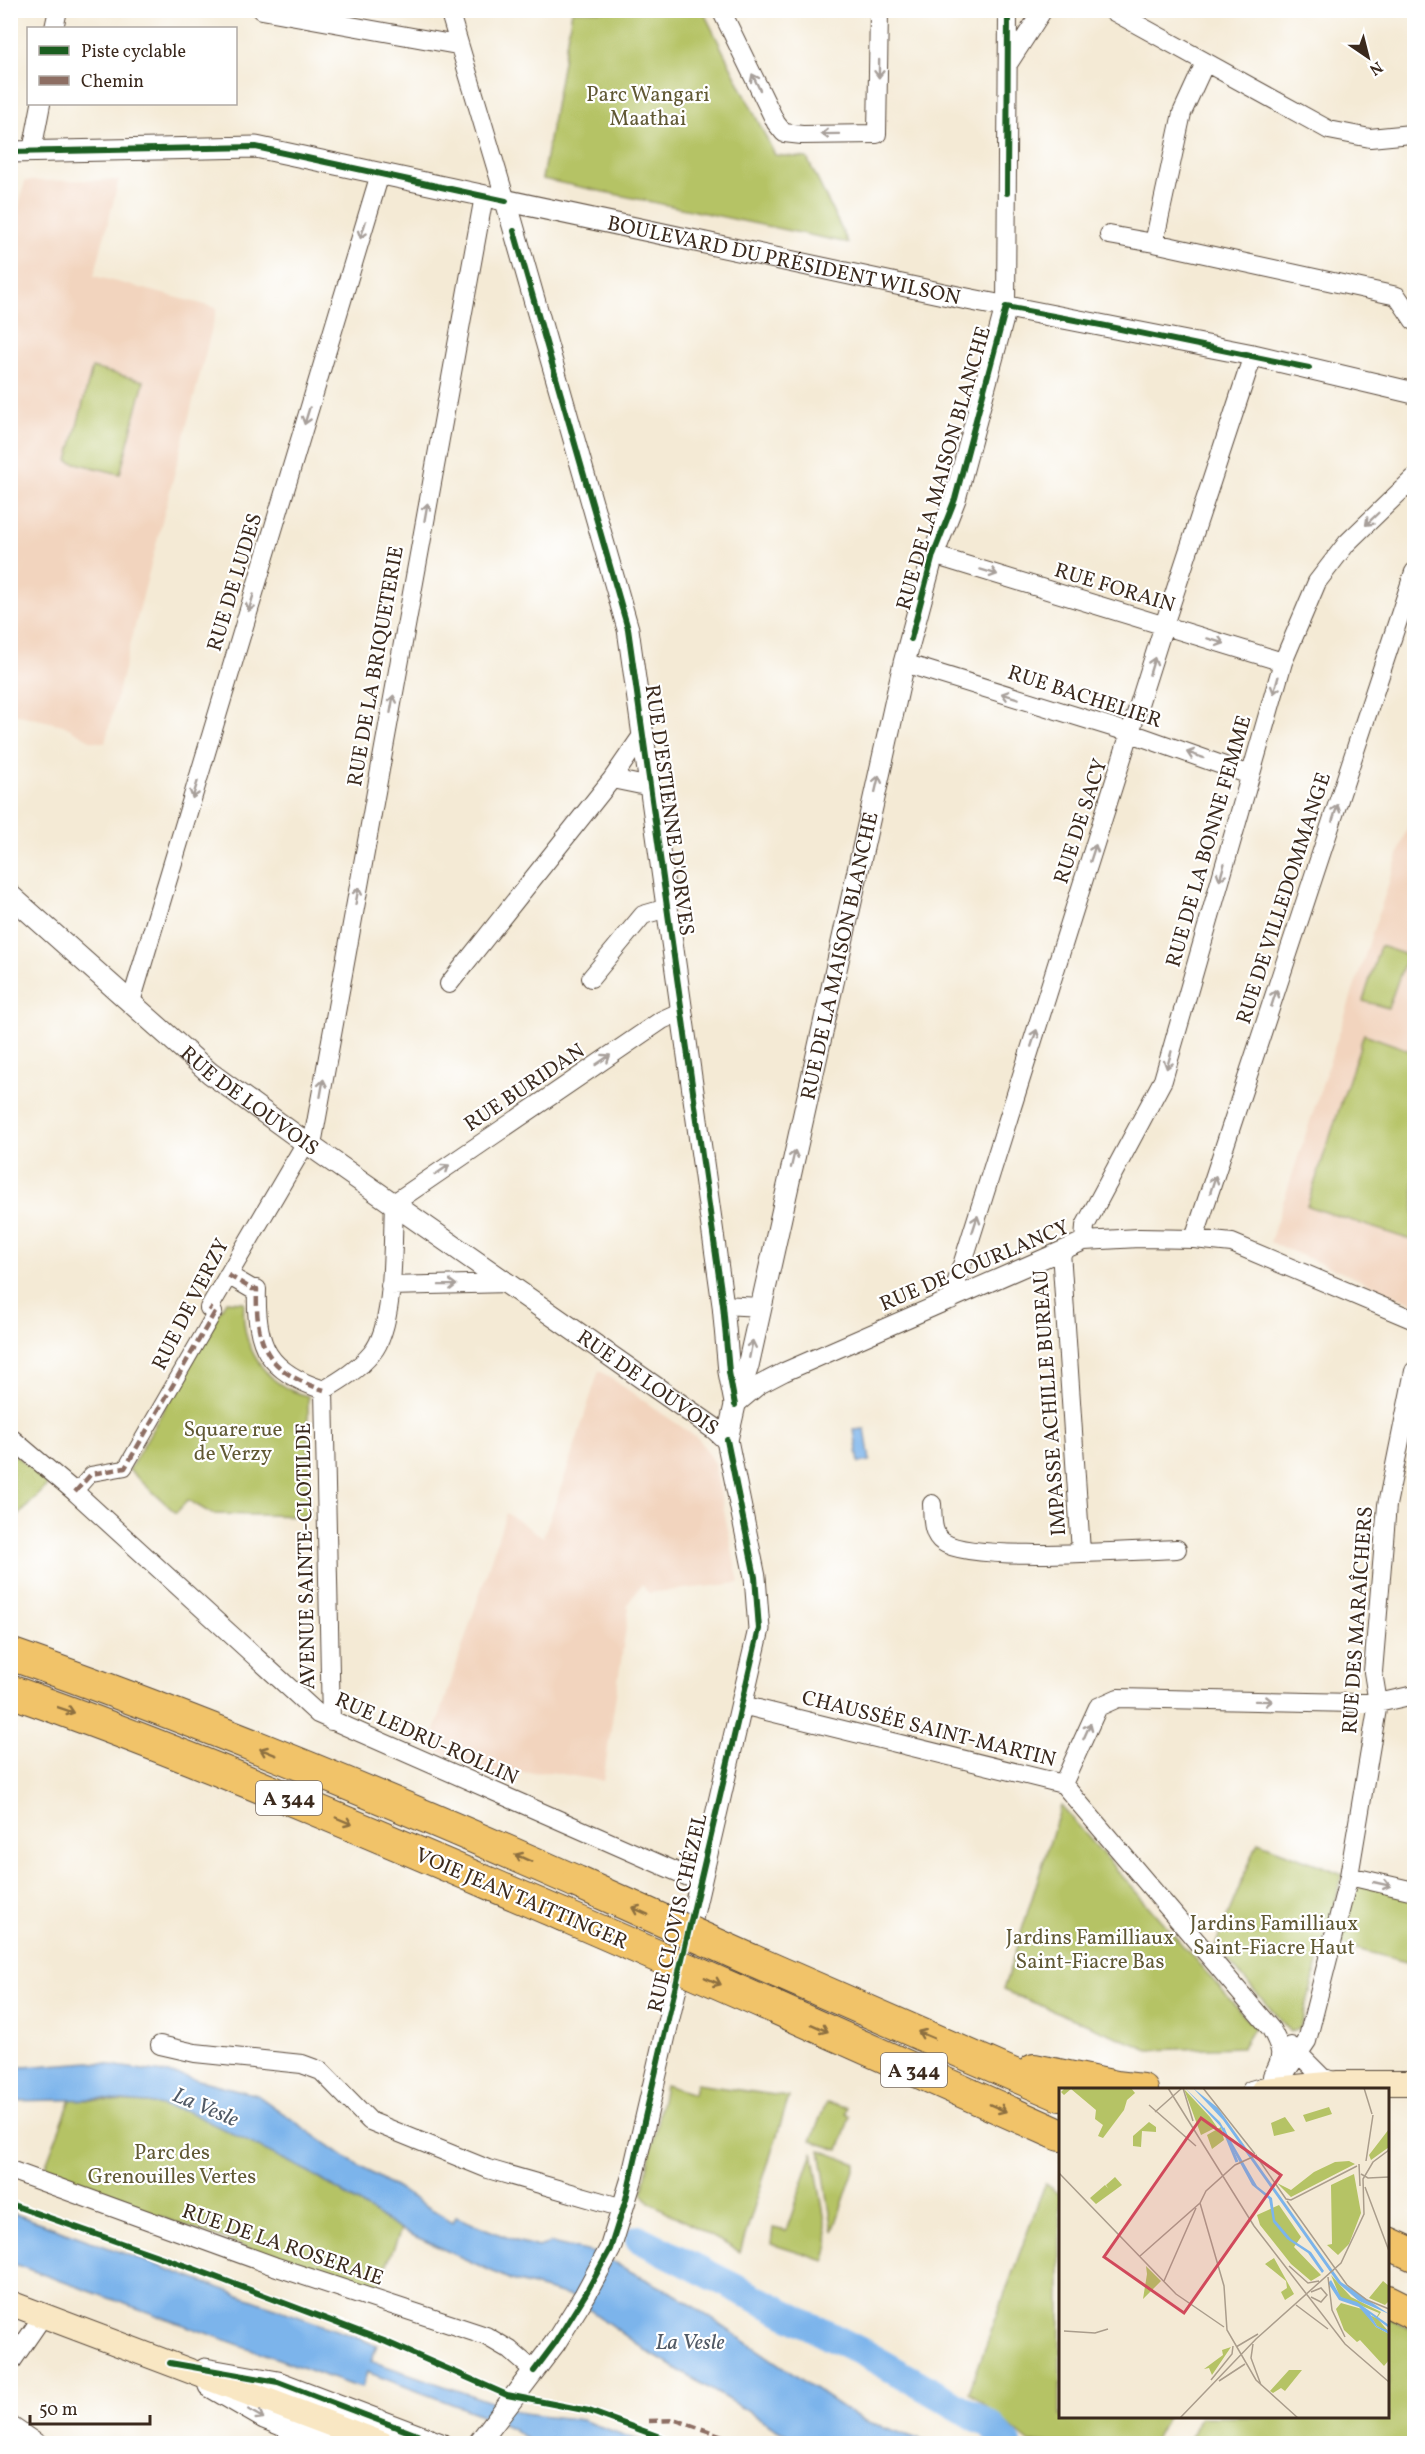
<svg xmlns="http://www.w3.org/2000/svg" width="1425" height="2454" font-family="Vollkorn,serif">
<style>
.built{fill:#f2d4be}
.green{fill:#b5c365;stroke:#787642;stroke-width:1.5}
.water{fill:#7bb4eb;stroke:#5b6f84;stroke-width:1.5}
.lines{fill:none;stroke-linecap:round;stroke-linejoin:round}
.river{stroke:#7bb4eb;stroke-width:28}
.pedestrian-casing{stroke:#574739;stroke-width:16}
.minor-casing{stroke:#574739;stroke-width:20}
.tertiary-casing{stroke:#574739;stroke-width:23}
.secondary-casing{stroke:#574739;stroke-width:26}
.motorway-casing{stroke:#574739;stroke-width:34}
.pedestrian{stroke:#fff;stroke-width:14}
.minor{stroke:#fff;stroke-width:18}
.tertiary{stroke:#fff;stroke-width:21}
.secondary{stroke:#f9e7c3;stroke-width:24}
.motorway{stroke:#f1c369;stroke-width:32}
.motorway-bridge-casing{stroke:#574739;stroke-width:34;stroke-linecap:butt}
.motorway-bridge{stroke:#f1c369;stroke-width:32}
.quiet{stroke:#8d6e63;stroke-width:4.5;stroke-dasharray:9 4.5;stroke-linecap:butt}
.cycleway-casing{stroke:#fff;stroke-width:10}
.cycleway{stroke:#1b5e20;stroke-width:6}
.oneway{stroke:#a79f9a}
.oneway2{stroke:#8d6f40}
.labels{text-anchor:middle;stroke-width:4.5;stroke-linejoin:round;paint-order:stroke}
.shield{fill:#fff;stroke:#766a62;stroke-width:1.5}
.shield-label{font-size:20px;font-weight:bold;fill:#3b2a1e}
.park-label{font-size:21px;fill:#605833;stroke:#fff}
.street-label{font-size:21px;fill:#3b2a1e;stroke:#fff}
.water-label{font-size:22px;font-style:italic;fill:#515a66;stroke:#fff}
.inset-river{fill:none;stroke:#7bb4eb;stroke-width:3}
.inset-road{fill:none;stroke:#aa9d8c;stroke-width:1.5}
.view{fill:#d1495b;fill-opacity:0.15;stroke:#d1495b;stroke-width:3}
.inset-edge{fill:none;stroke:#3b2a1e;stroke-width:3}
</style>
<rect width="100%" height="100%" fill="#fff"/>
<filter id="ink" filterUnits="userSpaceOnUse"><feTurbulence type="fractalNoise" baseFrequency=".0167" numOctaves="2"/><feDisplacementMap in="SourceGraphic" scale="12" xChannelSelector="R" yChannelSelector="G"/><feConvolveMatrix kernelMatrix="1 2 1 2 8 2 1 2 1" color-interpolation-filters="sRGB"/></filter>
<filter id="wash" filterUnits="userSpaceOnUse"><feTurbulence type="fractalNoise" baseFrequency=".008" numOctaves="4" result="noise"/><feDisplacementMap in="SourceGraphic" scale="24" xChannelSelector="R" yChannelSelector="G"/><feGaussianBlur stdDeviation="1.35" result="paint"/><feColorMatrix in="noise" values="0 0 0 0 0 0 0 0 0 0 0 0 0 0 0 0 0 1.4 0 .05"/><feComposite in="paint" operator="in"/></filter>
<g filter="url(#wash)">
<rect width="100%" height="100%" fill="#f4ead5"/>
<path class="built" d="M 119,180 L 94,276 L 217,308 L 105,743 L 92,741 L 63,725 L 11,713 L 11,673 L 16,640 L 17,615 L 10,612 L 11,237 L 25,181 Z
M 1414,807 L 1414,1303 L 1270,1242 Z
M 599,1370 L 699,1439 L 714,1462 L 739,1583 L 648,1593 L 642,1584 L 626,1606 L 629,1608 L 603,1781 L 550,1772 L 494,1774 L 429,1748 L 430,1746 L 506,1513 L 543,1537 L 567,1470 Z"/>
<path class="green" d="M 572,11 L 703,11 L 775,155 L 807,158 L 848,243 L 542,179 Z
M 92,368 L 144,381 L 120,474 L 68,461 Z
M 1380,946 L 1407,955 L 1388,1008 L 1363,1001 Z
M 1364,1034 L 1414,1052 L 1414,1241 L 1307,1206 Z
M 226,1301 L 244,1302 C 240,1345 264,1386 308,1396 L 309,1516 L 212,1514 L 188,1500 L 176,1513 L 129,1470 Z
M 11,1451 L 48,1484 L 11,1524 Z
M 1061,1806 L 1254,2027 L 1242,2047 L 1149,2050 L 1003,1990 Z
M 1258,1842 L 1343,1874 L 1300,2028 L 1291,2032 L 1215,1946 Z
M 1355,1877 L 1414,1896 L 1414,1964 L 1337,1944 Z
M 696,2084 L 789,2097 L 740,2252 L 649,2202 L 642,2193 L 665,2085 L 694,2094 Z
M 71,2099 L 148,2103 L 189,2112 L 309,2172 L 401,2230 L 375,2293 L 42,2175 Z
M 826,2103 L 847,2107 L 846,2113 L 850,2116 L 839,2150 L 811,2141 Z
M 820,2150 L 856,2164 L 833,2232 Z
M 813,2152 L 829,2244 L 825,2261 L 771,2244 L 773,2228 L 786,2231 Z
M 1045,2184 L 1060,2195 L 1060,2416 L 1167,2417 L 1153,2443 L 1030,2443 L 969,2392 Z
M 1388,2317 L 1414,2331 L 1414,2443 L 1187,2444 L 1200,2417 L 1388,2416 Z"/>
<path class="water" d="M 865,1429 L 870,1461 L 859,1463 L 854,1430 Z
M 90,2062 L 183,2076 L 257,2095 L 351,2161 L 453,2222 L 456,2217 L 516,2241 L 538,2247 L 551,2243 L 595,2253 L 678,2296 L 845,2409 L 863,2420 L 930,2443 L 809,2443 L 789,2436 L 648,2352 L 572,2297 L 511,2280 L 401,2230 L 309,2172 L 189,2112 L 148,2103 L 99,2099 L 11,2101 L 10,2068 Z
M 10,2212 L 377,2345 L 371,2361 L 523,2413 L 582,2420 L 646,2443 L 532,2443 L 511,2428 L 476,2413 L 367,2372 L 362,2388 L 351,2385 L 11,2263 Z"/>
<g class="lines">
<path class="river" d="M 639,2239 L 866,2354 L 990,2425 L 1008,2444"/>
</g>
</g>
<g filter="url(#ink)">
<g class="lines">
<g class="pedestrian-casing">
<path id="pedestrian" d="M 75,1492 L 91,1474 L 125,1468 L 215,1312 L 209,1308"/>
</g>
<g class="minor-casing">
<path id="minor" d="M 262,10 L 457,45
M 449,10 L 506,201
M 721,10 L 776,123 L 784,133 L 802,135 L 877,134 L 879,10
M 1111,10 L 1329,130 L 1370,138 L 1411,134 L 1414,131
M 54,28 L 58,10
M 1008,64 L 1043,10
M 32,151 L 41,104
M 1109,235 L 1154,243 L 1397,296 L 1414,321
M 1154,243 L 1182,113 L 1205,63
M 1006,307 L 1008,10
M 933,555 L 1283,662
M 904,663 L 1131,733 L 1250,775
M 612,779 L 651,787
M 591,978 L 643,915 L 667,908
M 449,984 L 612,779 L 643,734
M 131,1002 L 380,174
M 312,1145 L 484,196
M 1194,1239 L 1414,572
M 1084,1241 L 1085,1226 L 1163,1080 L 1283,662 L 1317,582 L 1347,543 L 1414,478
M 1061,1251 L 1081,1552
M 228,1275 L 252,1289 L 257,1289 C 255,1347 268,1372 324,1390 C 341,1380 359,1369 372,1353 C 396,1324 392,1242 394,1203 L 662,1020 L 682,1011
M 390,1286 L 509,1283
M 951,1300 L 1164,625 L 1253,355
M 723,1305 L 760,1307
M 209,1308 L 301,1151 L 304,1140
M 324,1390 L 331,1721
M 735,1405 L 759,1385 L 784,1372 L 1084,1241 L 1139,1238 L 1194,1239 L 1232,1243 L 1414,1320
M 10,1437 L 75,1492 L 318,1714 L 700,1882
M 932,1504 C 933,1517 931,1534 943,1542 C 971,1563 1135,1550 1177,1549
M 742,1705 L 1063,1784
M 1063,1784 L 1098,1707 L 1118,1698 L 1354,1703 L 1378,1703 L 1414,1695
M 1063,1784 L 1271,2029 C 1281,2048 1285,2056 1272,2076
M 1349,1876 L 1414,1891
M 160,2045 L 195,2053 L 302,2064 L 321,2071 L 370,2121 L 488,2169 L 623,2208
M 1291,2046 L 1322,2077 L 1338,2083
M 1251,2090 L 1279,2082 L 1307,2041 L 1349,1876 L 1378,1703 L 1373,1672 L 1387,1505 L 1414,1371
M 10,2170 L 274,2266 L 486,2336 L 510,2350 L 534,2371
M 10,2364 L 43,2316
M 10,2425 L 38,2444"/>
</g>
<g class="tertiary-casing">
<g id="tertiary">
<path id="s1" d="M 10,152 L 256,147 L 967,299 L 1253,355 L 1414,393"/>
<path d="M 506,201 L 628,629 L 723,1305 L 729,1372 L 735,1403"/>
<path id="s2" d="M 10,895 L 210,1073 L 295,1135 L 715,1429 L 727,1440"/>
<path d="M 205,2369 L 278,2382 L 441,2444"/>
<path d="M 209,2386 L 264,2418 L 329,2444"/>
<path id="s3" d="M 478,2444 L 555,2343 L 585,2295 L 610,2249 L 632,2178 L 759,1629 L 755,1577 L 727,1440 L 735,1405 L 748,1366 L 904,663 L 933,555 L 955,499 L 1006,307"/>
</g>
</g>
<g class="secondary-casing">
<path id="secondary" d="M 1263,2090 L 1338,2083 L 1414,2083
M 10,2303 L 383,2444"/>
</g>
<g class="motorway-casing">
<path id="motorway" d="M 10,1654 C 202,1721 391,1800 577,1882
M 10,1691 C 198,1757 380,1837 563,1915
M 751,1960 L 1060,2095
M 767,2004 L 1060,2135
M 1034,2070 L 1116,2087 L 1142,2090
M 1388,2243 L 1414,2255
M 1388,2301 L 1414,2314"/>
</g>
<use href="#pedestrian" class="pedestrian"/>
<use href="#minor" class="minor"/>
<use href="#tertiary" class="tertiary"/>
<use href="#secondary" class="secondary"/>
<use href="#motorway" class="motorway"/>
<g class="motorway-bridge-casing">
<path id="motorway-bridge" d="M 577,1882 L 751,1960
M 563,1915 L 767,2004"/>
</g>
<use href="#motorway-bridge" class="motorway-bridge"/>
<path class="quiet" d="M 228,1275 L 252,1289 L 257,1289 C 255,1347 268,1372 324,1390
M 75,1492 L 91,1474 L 125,1468 L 215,1312 L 209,1308
M 649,2421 L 676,2420 L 746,2444"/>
<g class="cycleway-casing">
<path id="cycleway" d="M 10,152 L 256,147 L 506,201
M 1007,193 L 1008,10
M 514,231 L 628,629 L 723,1305 L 729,1372 L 735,1405
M 911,639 L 933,555 L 955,499 L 1006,307 L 1101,325 L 1309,368
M 10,2204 L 189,2267 L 384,2341 L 507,2395 L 589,2411 L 679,2444
M 170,2363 L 278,2382 L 441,2444
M 534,2371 L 555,2343 L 585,2295 L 610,2249 L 626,2199 L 759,1629 L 755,1577 L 727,1440"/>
</g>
<use href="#cycleway" class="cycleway"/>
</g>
<defs><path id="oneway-shaft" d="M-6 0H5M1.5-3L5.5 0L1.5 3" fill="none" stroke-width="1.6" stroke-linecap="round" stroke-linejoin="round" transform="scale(1.5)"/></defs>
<g class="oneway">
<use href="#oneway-shaft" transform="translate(879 69) rotate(91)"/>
<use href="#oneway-shaft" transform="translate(756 82) rotate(-116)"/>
<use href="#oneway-shaft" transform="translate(830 134) rotate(179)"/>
<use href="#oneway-shaft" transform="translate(363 230) rotate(107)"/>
<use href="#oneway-shaft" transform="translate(307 416) rotate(107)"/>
<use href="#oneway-shaft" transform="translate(426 512) rotate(-80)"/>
<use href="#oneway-shaft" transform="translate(1372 519) rotate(136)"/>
<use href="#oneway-shaft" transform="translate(989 572) rotate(17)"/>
<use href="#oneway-shaft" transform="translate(251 603) rotate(107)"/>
<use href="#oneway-shaft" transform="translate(1216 641) rotate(17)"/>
<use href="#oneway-shaft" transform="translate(1152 666) rotate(-73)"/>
<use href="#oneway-shaft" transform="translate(1276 685) rotate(106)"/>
<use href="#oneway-shaft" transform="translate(1010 696) rotate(-163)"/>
<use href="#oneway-shaft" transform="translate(392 704) rotate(-80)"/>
<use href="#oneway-shaft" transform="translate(1195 755) rotate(-161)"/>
<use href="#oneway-shaft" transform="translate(877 784) rotate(-77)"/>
<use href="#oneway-shaft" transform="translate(195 790) rotate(107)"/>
<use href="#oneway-shaft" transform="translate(1335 813) rotate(-72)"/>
<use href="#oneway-shaft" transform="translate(1093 853) rotate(-72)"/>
<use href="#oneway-shaft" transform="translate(1222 872) rotate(106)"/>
<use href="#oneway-shaft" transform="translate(357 896) rotate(-80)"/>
<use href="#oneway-shaft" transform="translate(1274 998) rotate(-72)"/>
<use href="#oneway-shaft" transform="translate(1034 1038) rotate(-72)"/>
<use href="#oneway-shaft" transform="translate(603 1060) rotate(-34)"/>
<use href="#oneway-shaft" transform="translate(1169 1060) rotate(106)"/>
<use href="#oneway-shaft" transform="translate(322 1088) rotate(-80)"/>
<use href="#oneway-shaft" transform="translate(793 1159) rotate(-77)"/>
<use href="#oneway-shaft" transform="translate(442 1170) rotate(-34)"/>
<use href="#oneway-shaft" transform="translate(1213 1184) rotate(-72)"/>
<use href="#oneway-shaft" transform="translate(975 1224) rotate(-72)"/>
<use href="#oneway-shaft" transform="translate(448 1285) rotate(-1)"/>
<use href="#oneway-shaft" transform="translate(751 1349) rotate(-79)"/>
<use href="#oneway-shaft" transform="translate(1264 1701) rotate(1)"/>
<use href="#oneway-shaft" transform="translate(1087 1731) rotate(-66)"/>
<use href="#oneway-shaft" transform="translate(1382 1884) rotate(13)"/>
<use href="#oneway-shaft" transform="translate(256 2414) rotate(30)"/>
</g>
<g class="oneway2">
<use href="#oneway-shaft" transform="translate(66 1710) rotate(19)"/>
<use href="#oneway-shaft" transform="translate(268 1752) rotate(-158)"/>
<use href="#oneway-shaft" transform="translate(344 1821) rotate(23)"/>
<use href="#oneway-shaft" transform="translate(523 1858) rotate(-156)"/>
<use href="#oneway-shaft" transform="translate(640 1911) rotate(-156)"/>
<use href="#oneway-shaft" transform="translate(713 1981) rotate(24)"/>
<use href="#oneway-shaft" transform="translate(820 2028) rotate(24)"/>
<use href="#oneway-shaft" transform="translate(926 2035) rotate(-157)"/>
<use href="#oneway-shaft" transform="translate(998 2108) rotate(24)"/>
</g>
</g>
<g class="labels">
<g class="shield">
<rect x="256" y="1781" width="66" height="34" rx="4.5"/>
<rect x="881" y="2053" width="66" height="34" rx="4.5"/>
</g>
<g class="shield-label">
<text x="289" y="1805">A 344</text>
<text x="914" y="2077">A 344</text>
</g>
<g class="park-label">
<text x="648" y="101">Parc Wangari<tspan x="648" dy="24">Maathai</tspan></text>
<text x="233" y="1436">Square rue<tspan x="233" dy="24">de Verzy</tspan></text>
<text x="1274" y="1930">Jardins Familliaux<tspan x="1274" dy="24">Saint-Fiacre Haut</tspan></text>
<text x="1090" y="1944">Jardins Familliaux<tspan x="1090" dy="24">Saint-Fiacre Bas</tspan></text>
<text x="172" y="2159">Parc des<tspan x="172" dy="24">Grenouilles Vertes</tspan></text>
</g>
<g class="street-label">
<text dy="7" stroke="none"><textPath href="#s1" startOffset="786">BOULEVARD DU PRÉSIDENT WILSON</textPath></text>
<text transform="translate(943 468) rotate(-74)" y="7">RUE DE LA MAISON BLANCHE</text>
<text transform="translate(234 582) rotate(-73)" y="7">RUE DE LUDES</text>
<text transform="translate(1115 587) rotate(17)" y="7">RUE FORAIN</text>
<text transform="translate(375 666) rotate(-80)" y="7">RUE DE LA BRIQUETERIE</text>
<text transform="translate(1085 696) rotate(18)" y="7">RUE BACHELIER</text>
<text transform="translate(670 810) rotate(82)" y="7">RUE D'ESTIENNE D'ORVES</text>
<text transform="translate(1080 821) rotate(-72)" y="7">RUE DE SACY</text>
<text transform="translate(1208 841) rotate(-74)" y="7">RUE DE LA BONNE FEMME</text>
<text transform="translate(1283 898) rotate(-72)" y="7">RUE DE VILLEDOMMANGE</text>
<text dy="7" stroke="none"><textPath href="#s3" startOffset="1563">RUE DE LA MAISON BLANCHE</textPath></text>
<text transform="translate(524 1087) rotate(-34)" y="7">RUE BURIDAN</text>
<text dy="7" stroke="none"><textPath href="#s2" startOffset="316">RUE DE LOUVOIS</textPath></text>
<text transform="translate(974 1265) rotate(-23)" y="7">RUE DE COURLANCY</text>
<text transform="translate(190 1304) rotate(-63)" y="7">RUE DE VERZY</text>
<text dy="7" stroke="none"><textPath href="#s2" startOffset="804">RUE DE LOUVOIS</textPath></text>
<text transform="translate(1049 1403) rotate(-94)" y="7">IMPASSE ACHILLE BUREAU</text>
<text transform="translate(305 1556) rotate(-91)" y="7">AVENUE SAINTE-CLOTILDE</text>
<text transform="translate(1357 1620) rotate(-86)" y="7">RUE DES MARAÎCHERS</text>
<text transform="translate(929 1728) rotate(14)" y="7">CHAUSSÉE SAINT-MARTIN</text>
<text transform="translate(427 1738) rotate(24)" y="7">RUE LEDRU-ROLLIN</text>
<text transform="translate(522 1898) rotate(23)" y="7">VOIE JEAN TAITTINGER</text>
<text transform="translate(677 1913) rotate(-77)" y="7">RUE CLOVIS CHÉZEL</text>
<text transform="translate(283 2244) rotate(19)" y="7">RUE DE LA ROSERAIE</text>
</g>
<g class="water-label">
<text transform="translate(206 2106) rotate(23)" y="8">La Vesle</text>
<text x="690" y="2349">La Vesle</text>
</g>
</g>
<g transform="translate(1059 2088)">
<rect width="330" height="330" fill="#f4ead5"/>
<path d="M 6,0 L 72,0 L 76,5 L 68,12 L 65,22 L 44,50 L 39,48 L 44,37 L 36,31 L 37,22 L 12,1 L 5,7 L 2,4 ZM 125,1 L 151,29 L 158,39 L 142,47 ZM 270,19 L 273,26 L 247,34 L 244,27 ZM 226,29 L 236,43 L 215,48 L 212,35 ZM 90,34 L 97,39 L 97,44 L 83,43 L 82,59 L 74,58 L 74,48 ZM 162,39 L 165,52 L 153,61 L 148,47 ZM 330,41 L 330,59 L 312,72 L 310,67 ZM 290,73 L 296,76 L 232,109 L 218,95 L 232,102 L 255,84 L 276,74 ZM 295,86 L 302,125 L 290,156 L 279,167 L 268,157 L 273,156 L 272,97 ZM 56,89 L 63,97 L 37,116 L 31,110 L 46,97 L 49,100 L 47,97 ZM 220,117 L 242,149 L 235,159 L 262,187 L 252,193 L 232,176 L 201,137 L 198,127 ZM 215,170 L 235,206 L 226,212 L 222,204 L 228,200 L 227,193 L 206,176 ZM 87,178 L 102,193 L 84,211 L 88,186 ZM 272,187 L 292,209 L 322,224 L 318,230 L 330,244 L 318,238 L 311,227 L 317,230 L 320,225 L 281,209 ZM 324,193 L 330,198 L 330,213 L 326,217 L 310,210 ZM 282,215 L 303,221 L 317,239 L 330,246 L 330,272 L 325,278 L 301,252 L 298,254 L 285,242 L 277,221 ZM 172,259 L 153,287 L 150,280 L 145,281 L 164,267 L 163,262 ZM 230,282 L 243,282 L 226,303 L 222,300 L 214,305 L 211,303 Z" fill="#b5c365"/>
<path d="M 126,0 L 161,34 L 198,98 L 213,110 L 216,132 L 232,151 L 252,164 L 265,183 L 263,185 L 249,165 L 228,151 L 214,134 L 210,111 L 193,97 L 161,38 ZM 134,0 L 159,20 L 282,194 L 330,226 L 300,213 L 279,195 L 164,32 ZM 272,192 L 282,209 L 298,214 L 330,237 L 330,240 L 311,226 L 318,238 L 328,242 L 330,246 L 317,239 L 300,219 L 280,212 L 269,195 Z" fill="#7bb4eb"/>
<path class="inset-river" d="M 164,40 L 178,74"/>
<path class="inset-road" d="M 109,0 L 195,138 L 286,256 L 330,294M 124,0 L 134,33M 144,0 L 196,66M 305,0 L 313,26M 90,17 L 137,58M 96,24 L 123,0M 198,69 L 227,111 L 232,112 L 298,78M 307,73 L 314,27M 300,76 L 301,98M 0,85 L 117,206 L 165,239M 302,86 L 309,90 L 330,89M 306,99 L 330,163M 228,113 L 288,197 L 308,212 L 330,221M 141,115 L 165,198 L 168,242 L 197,292 L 239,330M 81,168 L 141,115 L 147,103 L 176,77 L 198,67M 230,178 L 249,195 L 260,193M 269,189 L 273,222 L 286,249M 105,193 L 137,120M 252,204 L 262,200 L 268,207 L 262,214 L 252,209M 237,217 L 269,241M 5,243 L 36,245 L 49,241M 194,256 L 192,270 L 202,297M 177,259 L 199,246M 152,292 L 173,266 L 174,258M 160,293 L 186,276M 121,330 L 197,251 L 282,175 L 305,126 L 304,91 L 314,74 L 330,62"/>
<path class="view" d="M 142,30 L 222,87 L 125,225 L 45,169 Z"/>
<rect width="330" height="330" class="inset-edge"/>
</g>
<rect width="1425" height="2454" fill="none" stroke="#fff" stroke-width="36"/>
<rect x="27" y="27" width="210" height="78" fill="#ffffff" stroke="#b1aaa5" stroke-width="1.5"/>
<rect x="39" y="46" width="30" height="9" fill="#1b5e20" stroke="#b1aaa5" stroke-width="1.5"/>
<text x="81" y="57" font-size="18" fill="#3b2a1e">Piste cyclable</text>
<rect x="39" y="76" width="30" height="9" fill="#8d6e63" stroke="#b1aaa5" stroke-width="1.5"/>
<text x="81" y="87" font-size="18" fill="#3b2a1e">Chemin</text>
<g transform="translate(1368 57) rotate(145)" stroke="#ffffff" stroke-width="4.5" paint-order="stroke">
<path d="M0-4.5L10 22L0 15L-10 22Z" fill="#3b2a1e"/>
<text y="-9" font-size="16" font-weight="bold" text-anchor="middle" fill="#3b2a1e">N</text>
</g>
<path d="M30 2415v9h120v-9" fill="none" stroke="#3b2a1e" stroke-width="3"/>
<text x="39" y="2415" font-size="18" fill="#3b2a1e" stroke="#ffffff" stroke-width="4.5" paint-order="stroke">50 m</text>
</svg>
